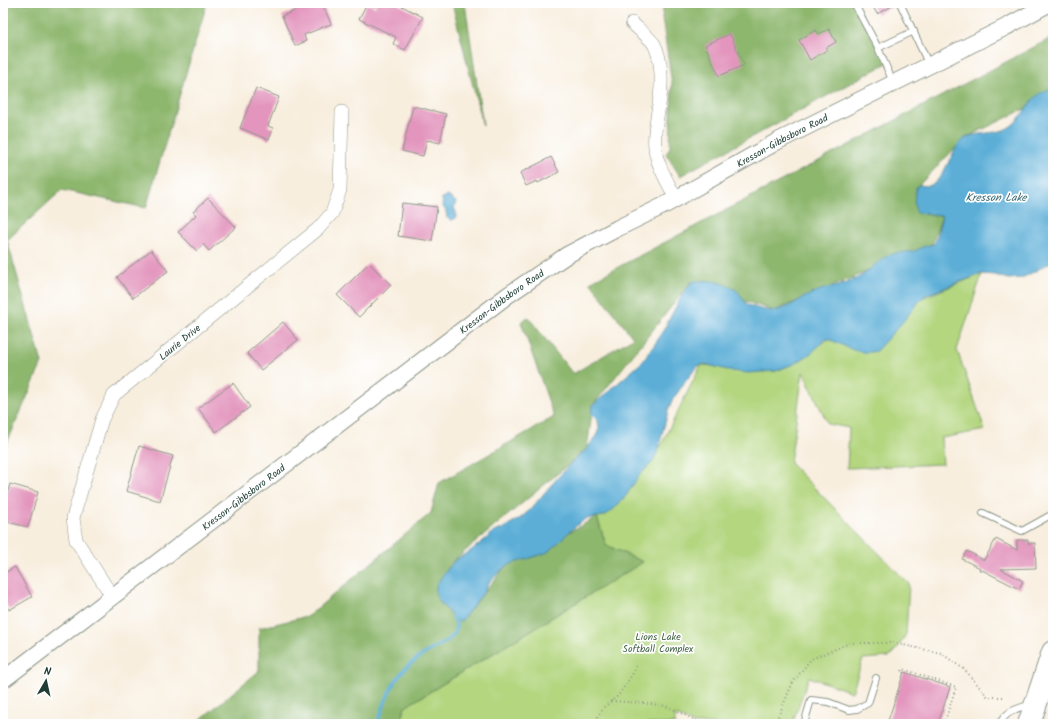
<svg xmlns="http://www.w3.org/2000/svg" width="1056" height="727" font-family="Kalam,sans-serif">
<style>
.green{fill:#b3d67f;stroke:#698a5a}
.forest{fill:#8eb76e;stroke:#567a51}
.water{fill:#5baed7;stroke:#3d7686}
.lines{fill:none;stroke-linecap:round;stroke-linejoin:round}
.stream{stroke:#5baed7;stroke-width:3.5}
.building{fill:#e395bd}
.service-casing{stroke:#8c9689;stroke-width:8}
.minor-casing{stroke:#8c9689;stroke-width:14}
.tertiary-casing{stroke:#8c9689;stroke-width:18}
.trunk-casing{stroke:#8c9689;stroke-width:24}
.path{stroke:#8c9689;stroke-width:2;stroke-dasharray:1 3;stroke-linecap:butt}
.service{stroke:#fff;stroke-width:6}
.minor{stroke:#fff;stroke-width:13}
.tertiary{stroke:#fff;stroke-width:16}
.trunk{stroke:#fff;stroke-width:22}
.labels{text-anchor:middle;stroke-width:3.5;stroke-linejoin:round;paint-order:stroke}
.street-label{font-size:10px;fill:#1f3d34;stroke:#fff}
.park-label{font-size:10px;fill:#446347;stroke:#fff}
.water-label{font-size:11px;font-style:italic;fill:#34656d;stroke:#fff}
</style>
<rect width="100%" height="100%" fill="#fff"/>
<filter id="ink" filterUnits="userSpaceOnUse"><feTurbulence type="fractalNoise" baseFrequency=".025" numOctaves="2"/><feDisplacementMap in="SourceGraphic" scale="8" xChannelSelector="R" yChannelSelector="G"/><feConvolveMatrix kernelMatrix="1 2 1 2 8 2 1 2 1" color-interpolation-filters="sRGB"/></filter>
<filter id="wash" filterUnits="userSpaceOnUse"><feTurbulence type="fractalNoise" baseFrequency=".012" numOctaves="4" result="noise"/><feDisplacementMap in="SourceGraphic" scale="16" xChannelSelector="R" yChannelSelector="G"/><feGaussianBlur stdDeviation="0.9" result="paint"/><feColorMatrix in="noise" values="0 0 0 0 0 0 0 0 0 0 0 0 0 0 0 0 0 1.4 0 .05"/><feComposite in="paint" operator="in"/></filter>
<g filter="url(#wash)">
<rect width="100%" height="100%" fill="#f8eede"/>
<path class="green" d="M 982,274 L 957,350 L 985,430 L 941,438 L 943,464 L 847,468 L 849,428 L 828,424 L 803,372 L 790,463 L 909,584 L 906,634 L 899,646 L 889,657 L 863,659 L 852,692 L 809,677 L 792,724 L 695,724 L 675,715 L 675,724 L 399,724 L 405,707 L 643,562 L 606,545 L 597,517 L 652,463 L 701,365 L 776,371 L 829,339 L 922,298 Z"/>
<path class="forest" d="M 3,3 L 207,3 L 146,208 L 62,190 L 7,240 L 42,363 L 3,452 Z
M 452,3 L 465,3 L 483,126 Z
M 664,3 L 852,3 L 889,62 L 680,176 L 666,154 L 670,148 L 672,84 L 662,18 Z
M 1053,37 L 1053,95 L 965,138 L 916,188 L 917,213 L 942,216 L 932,244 L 774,311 L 691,282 L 593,405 L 587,449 L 452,562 L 461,621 L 505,567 L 597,517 L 606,545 L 643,562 L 405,707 L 399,724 L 195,724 L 259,671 L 259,628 L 308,616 L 431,513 L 439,483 L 554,417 L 521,322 L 528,317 L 573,374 L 633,338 L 590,282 Z"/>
<path class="water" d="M 1047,90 L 1053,90 L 1053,261 L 1028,275 L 1021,278 L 1008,279 L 995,275 L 981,274 L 926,295 L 922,298 L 901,324 L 876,351 C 857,356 845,345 828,339 L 826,339 L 822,343 L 810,354 L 796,363 L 776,371 L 748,373 L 731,371 L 705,364 L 698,366 L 688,378 L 673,399 L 669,408 L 657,453 L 652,463 L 645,469 L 638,477 L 626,496 L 612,511 L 604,516 L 585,519 L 571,530 L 552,549 L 546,553 L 511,564 L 505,567 L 490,581 L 484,592 L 461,621 L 457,621 L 442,605 L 436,596 L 436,586 L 442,576 L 455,560 L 469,552 L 487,538 L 492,533 L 502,529 L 513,522 L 518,520 L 530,510 L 552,484 L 574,460 L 587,449 L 597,434 L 599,428 L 598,421 L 591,414 L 591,412 L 593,405 L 641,363 L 657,341 L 665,327 L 682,295 L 692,282 C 705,278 724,282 736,290 C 741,293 742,300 747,304 C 751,307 768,311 773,311 C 789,309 800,298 815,292 C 823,288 832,288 841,285 C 848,283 855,279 861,276 C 871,270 879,259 890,255 C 899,251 906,253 914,251 C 918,250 921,247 925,246 C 928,245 931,245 934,244 L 936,239 L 942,216 C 935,213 925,214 917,213 C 913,205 914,194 917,186 L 919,185 C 923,185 927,187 931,185 C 940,182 947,164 952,156 C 954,150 958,145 962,141 C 971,131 994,135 1006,129 C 1024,121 1028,96 1047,90 Z
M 448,196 L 456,202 L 454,208 C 457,213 458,218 452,220 L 447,218 L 446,211 L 442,205 L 443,202 L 442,200 L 442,198 Z"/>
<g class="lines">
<path class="stream" d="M 376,724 C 382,714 384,703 389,693 C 392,686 403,669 409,665 C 415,660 422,655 429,651 C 443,643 464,636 453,616"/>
</g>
<g id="blocks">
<path class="building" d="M 304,3 L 307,3 L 308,8 L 319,3 L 322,3 L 331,24 L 304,35 L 306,41 L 295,46 L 282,16 L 299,9 L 297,6 Z
M 367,3 L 375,7 L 377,3 L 396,3 L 423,17 L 405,50 L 393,44 L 396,37 L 359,19 Z
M 871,3 L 896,3 L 896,4 L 877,14 Z
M 829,29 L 836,42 L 826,48 L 827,50 L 810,60 L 799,40 L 816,30 L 819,34 Z
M 730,34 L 744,65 L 719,76 L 705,45 Z
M 256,88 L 279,97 L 268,126 L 273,128 L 269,140 L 240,128 Z
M 413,106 L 446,114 L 440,143 L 427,140 L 423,156 L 402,151 Z
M 551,157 L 559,172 L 538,183 L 537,181 L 526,186 L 520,173 Z
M 208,198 L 236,227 L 209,251 L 203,244 L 197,251 L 178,232 L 196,215 L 193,212 Z
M 402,203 L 437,207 L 432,241 L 398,236 Z
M 151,250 L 168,271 L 133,298 L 117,277 Z
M 369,263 L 391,285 L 359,317 L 337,295 Z
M 283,322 L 298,340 L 261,370 L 247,353 Z
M 233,383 L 250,407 L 216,432 L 198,408 Z
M 139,446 L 173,456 L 160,501 L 126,491 Z
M 10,484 L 38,492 L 28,527 L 3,521 L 3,508 Z
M 996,539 L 1017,550 L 1017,540 L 1028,540 L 1028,543 L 1035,543 L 1036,568 L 1001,569 L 1023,581 L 1019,589 L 982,570 L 979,570 L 980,568 L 962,559 L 967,551 L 984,560 Z
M 15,567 L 32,597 L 9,610 L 3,599 L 3,574 Z
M 904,672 L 950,687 L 938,724 L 887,724 Z"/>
</g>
</g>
<g filter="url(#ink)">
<use href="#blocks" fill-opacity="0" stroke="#8c9689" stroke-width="1"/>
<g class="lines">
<g class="service-casing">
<path id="service" d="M 854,3 L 878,48 L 893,82
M 900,3 L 929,65
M 878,48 L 914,31
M 983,513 L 1022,531 L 1049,516 L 1053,515
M 804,724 L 811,700 L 828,702 L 849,710 L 857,709 L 868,703 L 876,678
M 999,724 C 1009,709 1015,710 1031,704"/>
</g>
<g class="minor-casing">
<g id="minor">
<path d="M 632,23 C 637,28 650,38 654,44 C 663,61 662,87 659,105 C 657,119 653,133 655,148 C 657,166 668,182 676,199"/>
<path id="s1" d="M 112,596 L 76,540 L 73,518 L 102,419 L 114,395 L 318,229 L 332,213 L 340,190 L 342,112"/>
</g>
</g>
<g class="tertiary-casing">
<g id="tertiary">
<path id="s2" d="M 3,680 L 508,295 L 567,255 L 618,228 L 665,205 L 778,141 L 1006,27 L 1050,3"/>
</g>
</g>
<g class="trunk-casing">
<path id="trunk" d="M 1029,724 L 1053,652"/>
</g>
<path class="path" d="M 902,671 L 903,669 L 956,687 L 944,724
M 611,701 L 643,703 L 666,706 L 704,724
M 593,724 L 604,707 L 618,696 L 632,675 L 637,664
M 775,724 L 793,682 L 811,659 L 850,643 L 894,643 L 941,653 L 965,670 L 988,697 L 1004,697"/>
<use href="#service" class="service"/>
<use href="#minor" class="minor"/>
<use href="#tertiary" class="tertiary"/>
<use href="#trunk" class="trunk"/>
</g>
</g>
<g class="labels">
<g class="street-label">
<text dy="4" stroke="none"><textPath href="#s2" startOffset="950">Kresson-Gibbsboro Road</textPath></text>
<text dy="4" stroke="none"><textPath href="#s2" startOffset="626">Kresson-Gibbsboro Road</textPath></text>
<text dy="4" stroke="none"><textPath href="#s1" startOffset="303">Laurie Drive</textPath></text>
<text dy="4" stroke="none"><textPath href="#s2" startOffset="302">Kresson-Gibbsboro Road</textPath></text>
</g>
<g class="park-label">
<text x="658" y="640">Lions Lake<tspan x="658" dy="12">Softball Complex</tspan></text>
</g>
<g class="water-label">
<text x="996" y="201">Kresson Lake</text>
</g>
</g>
<rect width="1056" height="727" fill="none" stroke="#fff" stroke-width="16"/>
<g transform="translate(46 681) rotate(9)" stroke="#ffffff" stroke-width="3" paint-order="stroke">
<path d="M0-3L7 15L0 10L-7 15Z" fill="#1f3d34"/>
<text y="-6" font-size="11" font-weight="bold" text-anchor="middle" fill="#1f3d34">N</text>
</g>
</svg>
